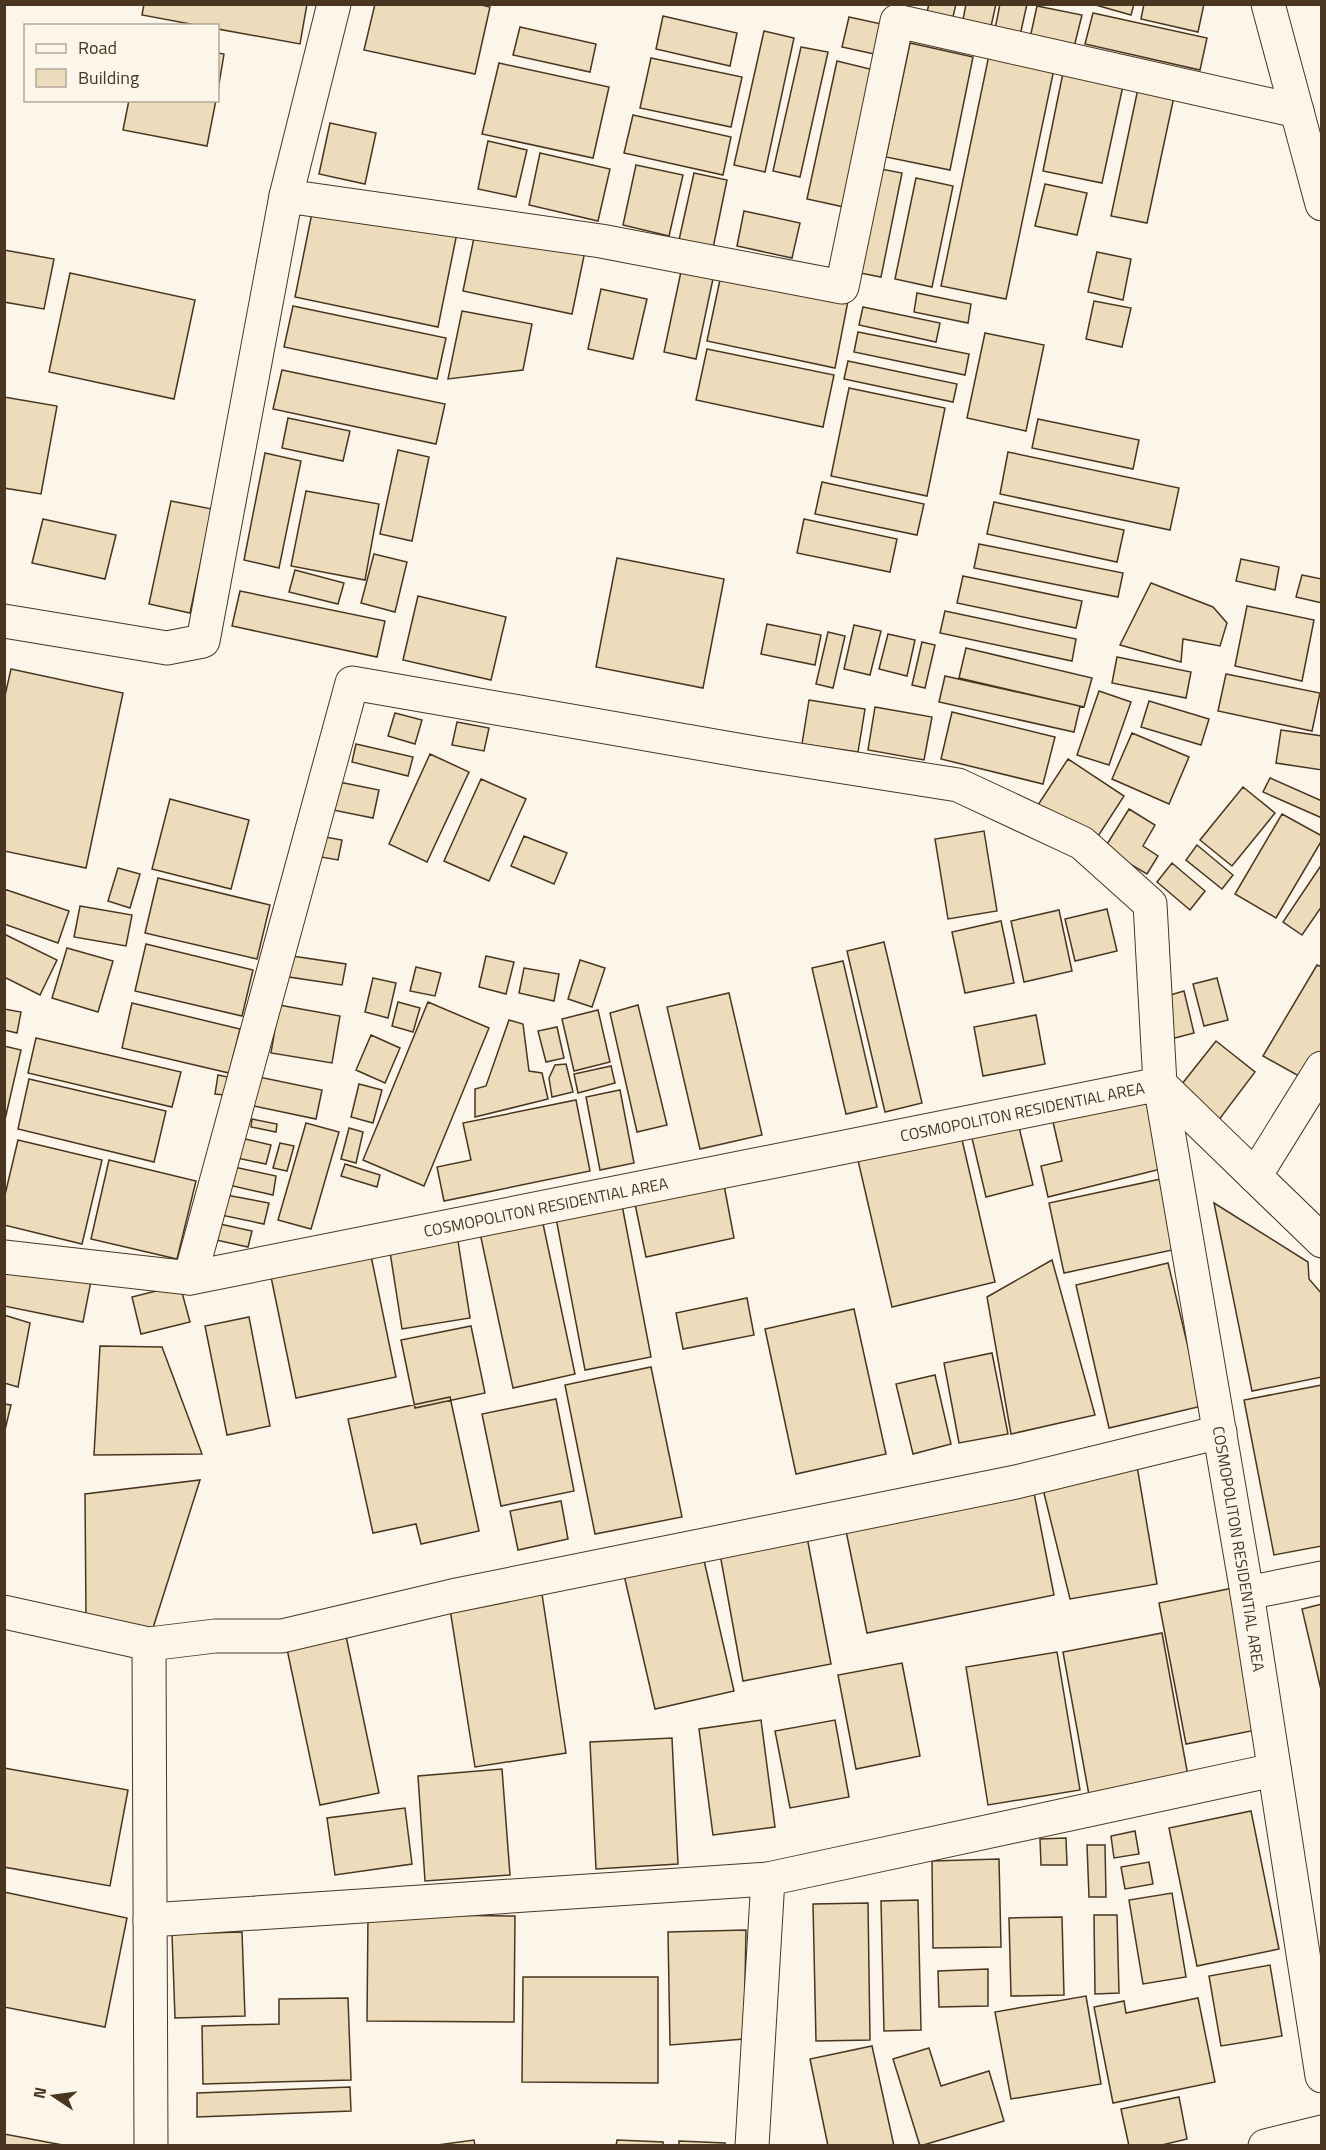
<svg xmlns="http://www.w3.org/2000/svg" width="1326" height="2150" font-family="'Titillium Web',sans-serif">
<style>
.building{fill:#ecdcbc;stroke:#4a3520;stroke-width:1.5}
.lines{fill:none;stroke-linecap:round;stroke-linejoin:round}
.minor-casing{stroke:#4a3520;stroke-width:35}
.tertiary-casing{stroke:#4a3520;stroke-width:35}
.minor{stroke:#fbf6e9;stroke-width:33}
.tertiary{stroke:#fbf6e9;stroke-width:33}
.labels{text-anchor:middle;stroke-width:4.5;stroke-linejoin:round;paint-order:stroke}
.street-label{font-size:16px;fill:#4a3520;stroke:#fbf6e9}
</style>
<rect width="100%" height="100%" fill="#fbf6e9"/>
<path class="building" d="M 144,4 L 307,4 L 300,44 L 218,29 L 218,26 L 201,26 L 142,15 Z
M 375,4 L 477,4 L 490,7 L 475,74 L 364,50 Z
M 929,4 L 956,4 L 952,21 L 926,16 Z
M 966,4 L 996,4 L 990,31 L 962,25 Z
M 1000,4 L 1027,4 L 1019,40 L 994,34 Z
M 1092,4 L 1134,4 L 1131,15 Z
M 1144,4 L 1204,4 L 1198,32 L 1141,19 Z
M 1037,6 L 1082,15 L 1074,47 L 1030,38 Z
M 1093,13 L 1207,38 L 1200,70 L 1085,44 Z
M 663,16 L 737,33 L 730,66 L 656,49 Z
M 849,17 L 886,25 L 879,55 L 842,47 Z
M 520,27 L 596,44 L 590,72 L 513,55 Z
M 764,31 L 794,38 L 765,172 L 734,165 Z
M 910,43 L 973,57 L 950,170 L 886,157 Z
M 801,47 L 828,52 L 800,177 L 773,171 Z
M 218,53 L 224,54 L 218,90 Z
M 989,55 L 1054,69 L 1006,299 L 941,286 Z
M 651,58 L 742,77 L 731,127 L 640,108 Z
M 837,61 L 874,70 L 844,207 L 807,199 Z
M 499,63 L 609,87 L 593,158 L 482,134 Z
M 1064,68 L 1124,81 L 1102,183 L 1043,171 Z
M 1139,84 L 1175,92 L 1147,223 L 1111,216 Z
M 129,100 L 216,100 L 207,146 L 123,130 Z
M 633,115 L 731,137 L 723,175 L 624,153 Z
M 330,123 L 376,133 L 365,184 L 319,174 Z
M 488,141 L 527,150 L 516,197 L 478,189 Z
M 540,153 L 610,169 L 598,221 L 529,205 Z
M 636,165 L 683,175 L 669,236 L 623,225 Z
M 881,169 L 902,173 L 881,277 L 860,273 Z
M 694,173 L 727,180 L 713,248 L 679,240 Z
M 916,178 L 953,186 L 932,287 L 895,279 Z
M 1045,184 L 1087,193 L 1077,235 L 1035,226 Z
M 314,203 L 457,233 L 438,327 L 295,297 Z
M 744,211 L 800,223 L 792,258 L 737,246 Z
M 476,228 L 585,251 L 572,314 L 463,291 Z
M 4,250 L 54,259 L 44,309 L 4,302 Z
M 1097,252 L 1131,259 L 1123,300 L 1088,292 Z
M 682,267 L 714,274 L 696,359 L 664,352 Z
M 70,273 L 195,300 L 174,399 L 49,372 Z
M 721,275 L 848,301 L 835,368 L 707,341 Z
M 601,289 L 647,299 L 633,359 L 588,349 Z
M 917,293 L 971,304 L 968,323 L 914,312 Z
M 1094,301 L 1131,308 L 1122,347 L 1086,339 Z
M 293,306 L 446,338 L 437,379 L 284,347 Z
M 863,307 L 940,323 L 936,342 L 859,325 Z
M 462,311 L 532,324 L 523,370 L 448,379 Z
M 858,332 L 969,354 L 965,375 L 854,352 Z
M 985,333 L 1044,345 L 1026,431 L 967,418 Z
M 707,349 L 834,375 L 823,427 L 696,400 Z
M 848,361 L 957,384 L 953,402 L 844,379 Z
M 282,370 L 445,404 L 436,444 L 273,409 Z
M 849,388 L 945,408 L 927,496 L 831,476 Z
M 4,397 L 57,406 L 41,494 L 4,488 Z
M 288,418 L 350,431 L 343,461 L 282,448 Z
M 1038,419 L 1139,440 L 1133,469 L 1032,448 Z
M 398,450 L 429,457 L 412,541 L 380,534 Z
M 1008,452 L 1179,488 L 1170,530 L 1000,494 Z
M 265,453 L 301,461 L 279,568 L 244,560 Z
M 822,482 L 924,504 L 917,535 L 815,514 Z
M 306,491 L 379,504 L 365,580 L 291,566 Z
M 171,501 L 212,509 L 190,613 L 149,604 Z
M 994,502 L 1124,530 L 1117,562 L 987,534 Z
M 43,519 L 116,535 L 105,579 L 32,563 Z
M 804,519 L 897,539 L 890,572 L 797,553 Z
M 979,544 L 1123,573 L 1118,597 L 974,568 Z
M 374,554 L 407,562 L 395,612 L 361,603 Z
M 617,558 L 724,579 L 703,688 L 596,667 Z
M 1241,559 L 1279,567 L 1275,590 L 1236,581 Z
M 295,570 L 344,583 L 338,604 L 289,592 Z
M 1302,575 L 1322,579 L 1322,603 L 1296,597 Z
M 963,576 L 1082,601 L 1076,628 L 957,603 Z
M 1151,583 L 1213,607 L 1227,623 L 1220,646 L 1183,639 L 1181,662 L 1120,645 Z
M 240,591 L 385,621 L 377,657 L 232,626 Z
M 418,596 L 506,617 L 491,680 L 403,660 Z
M 1247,606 L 1314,620 L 1302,681 L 1235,666 Z
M 945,611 L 1076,639 L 1072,661 L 940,633 Z
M 767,624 L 821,635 L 815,665 L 761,654 Z
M 854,625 L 881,631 L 870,675 L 844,669 Z
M 828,632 L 845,636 L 833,688 L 816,684 Z
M 888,634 L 915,640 L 907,676 L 879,669 Z
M 922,642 L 935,645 L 925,688 L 912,685 Z
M 966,648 L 1092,678 L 1084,707 L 959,678 Z
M 1117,657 L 1191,672 L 1186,698 L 1112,683 Z
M 11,669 L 123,693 L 86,868 L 4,851 L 4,700 Z
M 1226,674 L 1320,693 L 1312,731 L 1218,711 Z
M 945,676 L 1080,706 L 1074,732 L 939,702 Z
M 1099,691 L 1131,702 L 1109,765 L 1077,755 Z
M 809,700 L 865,709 L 858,752 L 802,744 Z
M 1149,701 L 1209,719 L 1201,745 L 1141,727 Z
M 875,707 L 932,717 L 924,760 L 868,750 Z
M 952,712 L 1055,737 L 1043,784 L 941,759 Z
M 395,713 L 422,720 L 415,744 L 388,736 Z
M 457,722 L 489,728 L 484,751 L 452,745 Z
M 1281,730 L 1322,736 L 1322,770 L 1276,763 Z
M 1132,733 L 1189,757 L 1169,804 L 1112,779 Z
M 356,744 L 413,757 L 408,776 L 352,762 Z
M 430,754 L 469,772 L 427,862 L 389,844 Z
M 1068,759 L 1124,796 L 1093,844 L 1036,808 Z
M 1270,778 L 1322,801 L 1322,818 L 1263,792 Z
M 481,779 L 526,799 L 489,881 L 444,861 Z
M 339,782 L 379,790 L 373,818 L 333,810 Z
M 1243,787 L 1275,813 L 1232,866 L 1200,840 Z
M 170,799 L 249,820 L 231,889 L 152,869 Z
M 1129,809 L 1155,825 L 1143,846 L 1158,856 L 1147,874 L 1104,849 Z
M 1282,814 L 1322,836 L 1322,840 L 1276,918 L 1235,894 Z
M 984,831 L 997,911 L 948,919 L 935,839 Z
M 320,836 L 342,840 L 338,860 L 315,856 Z
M 524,836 L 567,853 L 554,884 L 511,866 Z
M 1197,845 L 1233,875 L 1222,889 L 1186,860 Z
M 1172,863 L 1205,891 L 1190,910 L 1157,882 Z
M 1322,864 L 1322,906 L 1302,935 L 1283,922 Z
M 118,868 L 140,874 L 130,908 L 108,901 Z
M 158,878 L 270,905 L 257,959 L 145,933 Z
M 4,889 L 69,911 L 58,943 L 4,924 Z
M 80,906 L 132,915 L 126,946 L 74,937 Z
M 1107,909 L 1117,951 L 1075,961 L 1065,919 Z
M 1059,910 L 1072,971 L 1024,982 L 1011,921 Z
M 1001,921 L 1014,983 L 965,993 L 952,932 Z
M 4,934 L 57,960 L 40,995 L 4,977 Z
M 884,942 L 922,1103 L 885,1112 L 847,951 Z
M 146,944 L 253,970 L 242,1016 L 135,991 Z
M 67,948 L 113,961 L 98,1012 L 52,998 Z
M 292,956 L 346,964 L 342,985 L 289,977 Z
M 486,956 L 514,962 L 506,994 L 479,987 Z
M 580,960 L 605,968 L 592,1007 L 568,999 Z
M 843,961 L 877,1107 L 846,1114 L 812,968 Z
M 1317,965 L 1322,967 L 1322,1054 L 1306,1080 L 1263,1056 Z
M 416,967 L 441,973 L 435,996 L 410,991 Z
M 524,968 L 559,974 L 554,1001 L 519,993 Z
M 373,978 L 396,983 L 388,1018 L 365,1012 Z
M 1217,978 L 1228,1020 L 1204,1026 L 1193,984 Z
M 1184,991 L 1194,1033 L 1171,1039 L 1160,998 Z
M 729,993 L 762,1135 L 700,1149 L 667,1007 Z
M 398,1002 L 420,1008 L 413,1032 L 392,1026 Z
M 428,1002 L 489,1028 L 424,1186 L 363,1160 Z
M 132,1003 L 240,1029 L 229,1073 L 122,1048 Z
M 279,1005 L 340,1016 L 332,1063 L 271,1053 Z
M 638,1005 L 667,1125 L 637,1132 L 610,1013 Z
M 4,1009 L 21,1012 L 17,1033 L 4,1030 Z
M 598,1010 L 610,1062 L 574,1071 L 562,1019 Z
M 1036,1015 L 1045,1064 L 983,1076 L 974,1027 Z
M 509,1020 L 523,1024 L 529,1071 L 542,1073 L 548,1099 L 475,1117 L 475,1089 L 486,1086 Z
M 557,1027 L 564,1058 L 546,1062 L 538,1031 Z
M 371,1035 L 400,1048 L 385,1083 L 356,1070 Z
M 36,1038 L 181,1072 L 172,1107 L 28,1073 Z
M 1216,1041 L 1255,1072 L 1218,1121 L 1178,1089 Z
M 4,1046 L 21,1050 L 4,1124 Z
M 566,1064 L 573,1092 L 552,1097 L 549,1078 L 555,1065 Z
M 611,1066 L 615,1083 L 578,1093 L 574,1074 Z
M 218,1075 L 228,1077 L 224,1095 L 215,1094 Z
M 254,1076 L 322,1090 L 316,1119 L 249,1105 Z
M 29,1079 L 166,1111 L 154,1162 L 18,1129 Z
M 359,1084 L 382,1090 L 373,1123 L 351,1117 Z
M 620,1090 L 634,1163 L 600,1170 L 586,1097 Z
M 1148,1098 L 1165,1168 L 1048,1197 L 1041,1166 L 1062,1161 L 1053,1122 Z
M 576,1100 L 590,1171 L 444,1201 L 437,1167 L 471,1160 L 463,1123 Z
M 252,1119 L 277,1124 L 276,1132 L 251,1127 Z
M 306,1123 L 339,1132 L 311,1229 L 278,1220 Z
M 1018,1123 L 1033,1185 L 986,1197 L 971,1134 Z
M 349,1128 L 363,1132 L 356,1163 L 341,1159 Z
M 960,1131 L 995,1282 L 892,1307 L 857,1156 Z
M 232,1136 L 271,1145 L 266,1164 L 227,1156 Z
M 18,1140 L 102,1160 L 82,1244 L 4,1225 L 4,1199 Z
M 280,1143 L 294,1146 L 287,1171 L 273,1168 Z
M 109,1160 L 196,1181 L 177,1259 L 91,1239 Z
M 345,1164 L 380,1175 L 377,1187 L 341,1176 Z
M 225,1165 L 276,1176 L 273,1195 L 220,1183 Z
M 1161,1179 L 1177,1249 L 1064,1273 L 1049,1203 Z
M 724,1185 L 734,1238 L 646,1257 L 635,1204 Z
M 215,1193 L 269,1203 L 264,1224 L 211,1213 Z
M 1214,1203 L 1308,1262 L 1309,1279 L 1322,1294 L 1322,1377 L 1252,1391 Z
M 622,1205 L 651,1357 L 585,1370 L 556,1218 Z
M 542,1219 L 575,1374 L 513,1388 L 480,1233 Z
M 211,1222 L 252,1231 L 248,1247 L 207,1238 Z
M 458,1241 L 470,1318 L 402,1329 L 390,1252 Z
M 370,1251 L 396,1377 L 296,1398 L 270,1272 Z
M 1052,1260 L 1095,1415 L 1011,1434 L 987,1297 Z
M 1168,1263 L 1202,1406 L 1109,1428 L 1076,1285 Z
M 4,1268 L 91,1281 L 83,1322 L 4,1306 Z
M 180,1285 L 190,1322 L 141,1334 L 132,1297 Z
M 747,1298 L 754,1335 L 683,1349 L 676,1313 Z
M 854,1309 L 886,1454 L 796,1474 L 765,1329 Z
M 4,1315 L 30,1323 L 18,1387 L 4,1383 Z
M 249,1317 L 270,1426 L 227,1435 L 205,1326 Z
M 471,1326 L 485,1393 L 415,1408 L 401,1340 Z
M 100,1346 L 162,1347 L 202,1454 L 94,1455 Z
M 992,1353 L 1008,1434 L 959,1443 L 944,1363 Z
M 651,1367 L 682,1517 L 595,1534 L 565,1385 Z
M 935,1375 L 951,1444 L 913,1454 L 896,1384 Z
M 1322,1385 L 1322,1546 L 1274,1555 L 1244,1400 Z
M 450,1397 L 479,1531 L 421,1544 L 416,1524 L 373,1533 L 348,1419 Z
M 556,1399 L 574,1491 L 501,1506 L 482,1414 Z
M 4,1404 L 11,1405 L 4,1434 Z
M 1137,1466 L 1157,1584 L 1070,1599 L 1042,1485 Z
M 200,1480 L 152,1631 L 86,1616 L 85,1494 Z
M 1034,1493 L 1054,1595 L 867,1633 L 846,1531 Z
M 561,1501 L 568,1539 L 518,1550 L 510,1511 Z
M 807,1537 L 831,1664 L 743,1681 L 720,1554 Z
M 703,1556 L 734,1691 L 655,1709 L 624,1575 Z
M 1233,1588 L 1261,1729 L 1186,1744 L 1159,1603 Z
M 542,1594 L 566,1753 L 475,1767 L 450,1609 Z
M 1322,1604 L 1322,1694 L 1302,1609 Z
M 1162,1633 L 1188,1776 L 1089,1795 L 1063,1652 Z
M 346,1636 L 379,1793 L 320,1805 L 287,1649 Z
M 1057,1652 L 1080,1790 L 988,1805 L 966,1667 Z
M 902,1663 L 920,1756 L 856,1769 L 838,1675 Z
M 761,1720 L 775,1827 L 713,1835 L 699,1729 Z
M 835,1720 L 849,1797 L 790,1808 L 775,1731 Z
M 672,1738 L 678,1864 L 596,1869 L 590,1742 Z
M 4,1768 L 128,1790 L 110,1886 L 4,1867 Z
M 502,1769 L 510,1875 L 425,1881 L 418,1776 Z
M 405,1808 L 412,1864 L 335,1875 L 327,1818 Z
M 1251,1811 L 1279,1949 L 1197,1966 L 1169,1828 Z
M 1135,1831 L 1139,1854 L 1114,1858 L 1111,1836 Z
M 1066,1838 L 1067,1865 L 1041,1865 L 1040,1839 Z
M 1087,1845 L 1105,1845 L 1106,1897 L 1089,1897 Z
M 999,1859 L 1001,1947 L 933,1948 L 932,1861 Z
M 1149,1862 L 1153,1884 L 1125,1889 L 1121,1867 Z
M 4,1892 L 127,1918 L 105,2027 L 4,2007 Z
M 1172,1893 L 1186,1977 L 1143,1984 L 1129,1900 Z
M 918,1900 L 921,2030 L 884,2031 L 881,1901 Z
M 868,1903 L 870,2040 L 816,2041 L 813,1904 Z
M 368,1914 L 515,1916 L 514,2022 L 367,2021 Z
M 1094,1915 L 1117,1915 L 1119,1993 L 1095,1994 Z
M 1062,1917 L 1064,1995 L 1011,1996 L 1009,1918 Z
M 746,1930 L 744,2039 L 670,2045 L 668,1932 Z
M 242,1932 L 245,2016 L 175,2018 L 172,1934 Z
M 1270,1965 L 1282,2036 L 1221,2046 L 1209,1976 Z
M 988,1969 L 988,2006 L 939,2007 L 938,1971 Z
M 523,1977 L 658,1977 L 658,2083 L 522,2082 Z
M 1086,1996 L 1101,2084 L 1011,2099 L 995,2012 Z
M 348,1998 L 351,2080 L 203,2084 L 202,2026 L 279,2024 L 279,1999 Z
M 1198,1998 L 1215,2082 L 1113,2103 L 1094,2007 L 1124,2001 L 1126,2013 Z
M 872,2046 L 894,2146 L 828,2146 L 810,2059 Z
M 929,2048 L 941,2086 L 989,2071 L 1004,2121 L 920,2146 L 893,2059 Z
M 350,2087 L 351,2111 L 197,2117 L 197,2093 Z
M 1179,2097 L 1187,2139 L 1158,2146 L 1129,2146 L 1121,2109 Z
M 4,2134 L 68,2146 L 4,2146 Z
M 474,2140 L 475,2146 L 430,2146 Z
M 617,2140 L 663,2142 L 663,2146 L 616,2146 Z
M 679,2141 L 725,2143 L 725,2146 L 679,2146 Z"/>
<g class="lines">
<g class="minor-casing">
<g id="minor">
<path d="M 334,4 L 286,196 L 601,241 L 842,287 L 897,21 L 1297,111"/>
<path d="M 1268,4 L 1322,204"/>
<path d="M 1255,1176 L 1322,1068"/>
<path id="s1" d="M 4,1257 L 190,1278 L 1160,1084 L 1247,1593 L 1322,2076"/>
<path d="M 190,1278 L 352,683 L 755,753 L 958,785 L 1082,843 L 1150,904 L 1160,1084 L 1322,1241"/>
<path d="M 1247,1593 L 1322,1578"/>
<path d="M 4,1612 L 149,1644 L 215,1636 L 282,1636 L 452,1596 L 1016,1482 L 1220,1432"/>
<path d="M 149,1644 L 151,2146"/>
<path d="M 150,1920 L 768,1879 L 1274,1770"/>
<path d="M 752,2146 L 768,1879"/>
<path d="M 1265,2146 L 1322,2132"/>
</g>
</g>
<g class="tertiary-casing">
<path id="tertiary" d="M 4,621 L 167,648 L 203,641 L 286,196"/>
</g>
<use href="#minor" class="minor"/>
<use href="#tertiary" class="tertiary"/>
</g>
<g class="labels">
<g class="street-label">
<text dy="6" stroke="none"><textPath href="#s1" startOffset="1036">COSMOPOLITON RESIDENTIAL AREA</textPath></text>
<text dy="6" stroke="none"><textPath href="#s1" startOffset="550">COSMOPOLITON RESIDENTIAL AREA</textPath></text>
<text dy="6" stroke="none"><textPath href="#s1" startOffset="1648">COSMOPOLITON RESIDENTIAL AREA</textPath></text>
</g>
</g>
<rect width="1326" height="2150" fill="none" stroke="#4a3520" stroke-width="12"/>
<rect x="24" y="24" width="195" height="78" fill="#fbf6e9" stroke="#b4a999" stroke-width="1.5"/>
<rect x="36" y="44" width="30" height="9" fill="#fbf6e9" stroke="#b4a999" stroke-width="1.5"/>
<text x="78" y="54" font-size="18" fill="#4a3520">Road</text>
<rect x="36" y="69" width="30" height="18" fill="#ecdcbc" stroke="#b4a999" stroke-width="1.5"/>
<text x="78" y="84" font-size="18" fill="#4a3520">Building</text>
<g transform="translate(54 2096) rotate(283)" stroke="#fbf6e9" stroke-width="4.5" paint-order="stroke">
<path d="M0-4.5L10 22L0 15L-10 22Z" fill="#4a3520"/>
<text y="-9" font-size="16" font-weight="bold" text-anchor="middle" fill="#4a3520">N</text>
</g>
</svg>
